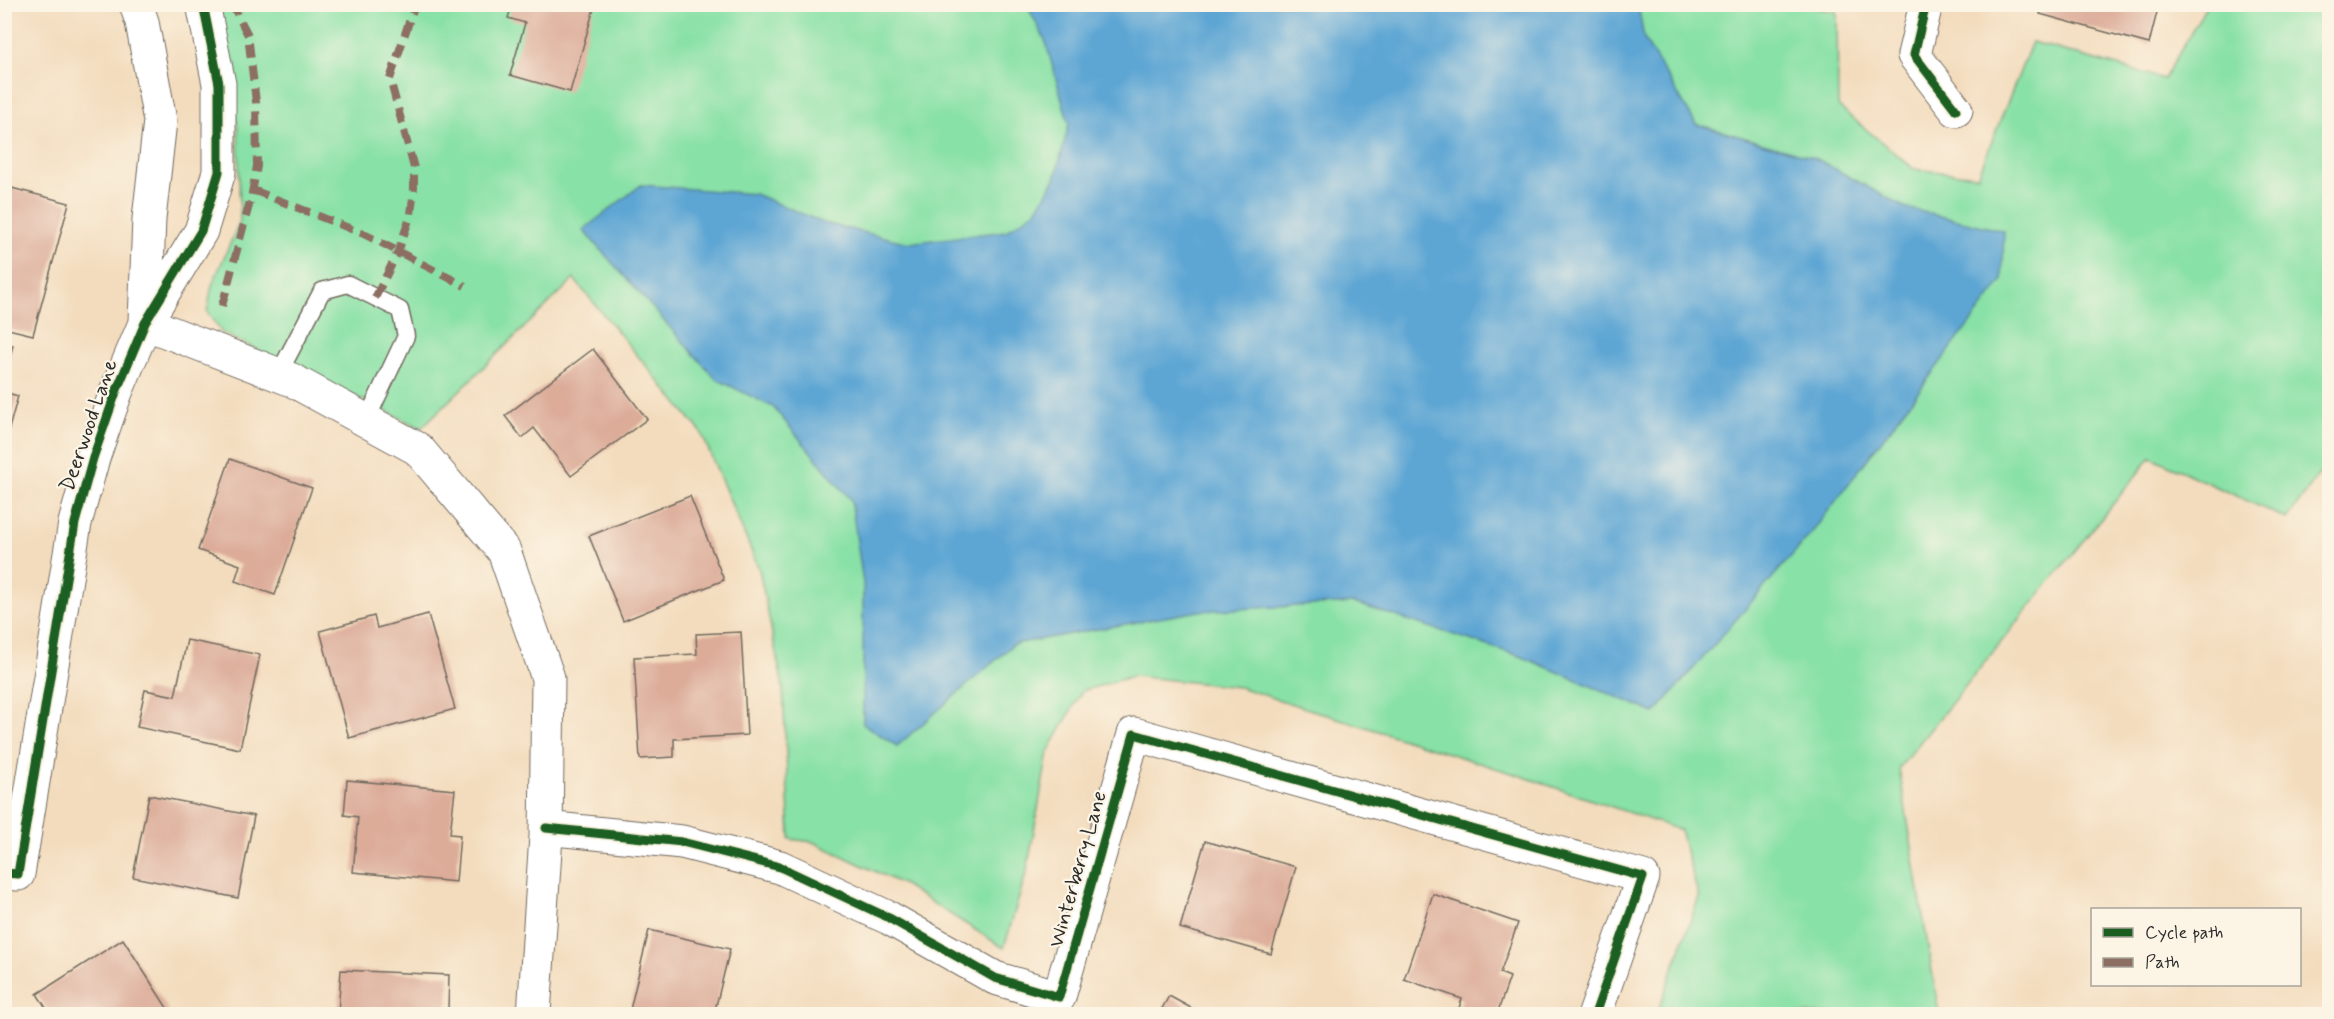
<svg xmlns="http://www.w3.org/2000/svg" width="2334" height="1019" font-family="Mynerve,sans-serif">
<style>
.green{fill:#88e1a6;stroke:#5a8668;stroke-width:1.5}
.water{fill:#5da6d4;stroke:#446880;stroke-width:1.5}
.building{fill:#dcac99}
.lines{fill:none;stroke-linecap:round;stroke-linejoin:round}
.lane-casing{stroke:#71695e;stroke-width:19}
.street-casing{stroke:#71695e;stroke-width:35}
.lane{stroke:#fff;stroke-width:16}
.street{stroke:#fff;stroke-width:33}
.quiet{stroke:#8d6e63;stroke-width:8;stroke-dasharray:15 8;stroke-linecap:butt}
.cycleway-casing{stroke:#fcf5e5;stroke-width:13}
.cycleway{stroke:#1b5e20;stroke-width:9}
.labels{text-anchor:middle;stroke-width:4.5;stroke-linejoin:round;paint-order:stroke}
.street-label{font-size:21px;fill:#2b2b2b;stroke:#fcf5e5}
</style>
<rect width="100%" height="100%" fill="#fcf5e5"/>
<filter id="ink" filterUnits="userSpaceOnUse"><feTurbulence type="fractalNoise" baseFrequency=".0167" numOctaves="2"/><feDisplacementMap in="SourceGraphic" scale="12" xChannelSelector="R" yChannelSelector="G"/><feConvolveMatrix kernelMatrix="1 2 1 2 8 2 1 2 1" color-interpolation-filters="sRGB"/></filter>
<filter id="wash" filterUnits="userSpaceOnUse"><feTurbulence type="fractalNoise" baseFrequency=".008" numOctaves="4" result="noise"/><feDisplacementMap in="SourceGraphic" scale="24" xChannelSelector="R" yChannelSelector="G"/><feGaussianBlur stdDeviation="1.35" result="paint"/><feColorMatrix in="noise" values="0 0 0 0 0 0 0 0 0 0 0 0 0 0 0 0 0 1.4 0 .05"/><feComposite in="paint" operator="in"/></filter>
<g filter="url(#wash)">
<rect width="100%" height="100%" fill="#f3dcbd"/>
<path class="green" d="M 219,5 L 1799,5 L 1837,12 L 1838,106 L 1914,169 L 1978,176 L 2032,42 L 2164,79 L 2207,5 L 2329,5 L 2329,460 L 2287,519 L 2151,457 L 1899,768 L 1939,1014 L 1657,1014 L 1699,897 L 1680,830 L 1524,777 L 1239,687 L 1133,676 L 1082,691 L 1048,752 L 1027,870 L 1004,948 L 904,885 L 813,842 L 790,839 L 783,687 L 759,569 L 701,432 L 574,279 L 421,428 L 222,333 L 207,312 L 212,285 L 240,221 L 238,129 Z"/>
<path class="water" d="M 1638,4 L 1644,39 L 1696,124 L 1815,158 L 1906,208 L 2004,231 L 2002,281 L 1813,531 L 1655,713 L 1520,656 L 1354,603 L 1199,611 L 1014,644 L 897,746 L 863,724 L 863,583 L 851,500 L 773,407 L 716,379 L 583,230 L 641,185 L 755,194 L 824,223 L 909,243 L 1006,231 L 1036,211 L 1055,179 L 1069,124 L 1045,40 L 1027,5 Z"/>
<g id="blocks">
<path class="building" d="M 2043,4 L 2159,4 L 2149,44 L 2040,14 Z
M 512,5 L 595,5 L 570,92 L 510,75 L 525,23 L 508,18 Z
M 4,186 L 69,203 L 33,335 L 4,328 Z
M 4,343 L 13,345 L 5,373 L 4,373 Z
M 593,349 L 647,419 L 571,476 L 534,428 L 522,438 L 505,416 Z
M 4,392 L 18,396 L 5,443 L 4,443 Z
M 230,459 L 312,488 L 275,595 L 235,581 L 240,565 L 198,550 Z
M 690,496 L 724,580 L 623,621 L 589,536 Z
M 428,614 L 455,709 L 349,738 L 320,631 L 374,616 L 377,628 Z
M 741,632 L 747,735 L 674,739 L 674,757 L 640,759 L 634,657 L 697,654 L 696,634 Z
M 187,640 L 260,655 L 240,749 L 137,727 L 145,690 L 175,696 Z
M 347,780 L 455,790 L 450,834 L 460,835 L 456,882 L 353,872 L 358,817 L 344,815 Z
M 149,795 L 254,816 L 238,898 L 133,877 Z
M 1205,841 L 1296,867 L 1271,954 L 1180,928 Z
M 1433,894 L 1518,923 L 1500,973 L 1510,977 L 1497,1014 L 1457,1014 L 1462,999 L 1404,979 Z
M 649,930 L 730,949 L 714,1014 L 629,1014 Z
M 123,939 L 171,1014 L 50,1014 L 37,994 Z
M 341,970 L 449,975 L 448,1010 L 433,1009 L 433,1014 L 338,1014 Z
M 1169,996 L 1202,1014 L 1159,1014 Z"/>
</g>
</g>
<g filter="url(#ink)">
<use href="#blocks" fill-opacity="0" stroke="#71695e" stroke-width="1.5"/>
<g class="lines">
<g class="lane-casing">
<path id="lane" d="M 278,375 L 322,291 L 348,284 L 400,310 L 406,336 L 366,421"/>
</g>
<g class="street-casing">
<path id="street" d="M 136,4 L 142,22 L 160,121 L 149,219 L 145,321
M 1926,4 L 1914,55 L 1956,110
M 145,323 L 292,380 L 418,449 L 504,551 L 548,678 L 546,836 L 534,1014
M 546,828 L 682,842 L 780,867 L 889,918 L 995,978 L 1059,997 L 1134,734 L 1643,877 L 1595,1014
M 4,873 L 18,874 L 75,523 L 93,458 L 116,392 L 145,323 L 201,231 L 219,172 L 219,84 L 203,4"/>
</g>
<use href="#lane" class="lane"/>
<use href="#street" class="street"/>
<path class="quiet" d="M 253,190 L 364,234 L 465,286
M 375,298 L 398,252 L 411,214 L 414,188 L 414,168 L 390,79 L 415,4
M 222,306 L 251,198 L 257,166 L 256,102 L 248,35 L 232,4"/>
<g class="cycleway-casing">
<path id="cycleway" d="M 1926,4 L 1914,55 L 1956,110
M 546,828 L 682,842 L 780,867 L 889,918 L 995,978 L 1059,997 L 1134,734 L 1643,877 L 1595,1014
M 4,873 L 18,874 L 75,523 L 93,458 L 116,392 L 145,323 L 201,231 L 219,172 L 219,84 L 203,4"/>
</g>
<use href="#cycleway" class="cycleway"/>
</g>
</g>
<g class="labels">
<g class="street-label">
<text transform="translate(88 425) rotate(-71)" y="7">Deerwood Lane</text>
<text transform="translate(1077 869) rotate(-74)" y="7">Winterberry Lane</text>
</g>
</g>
<rect width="2334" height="1019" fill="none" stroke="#fcf5e5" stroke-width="24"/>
<rect x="2091" y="908" width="210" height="78" fill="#fcf5e5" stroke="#a8a49b" stroke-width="1.5"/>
<rect x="2103" y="928" width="30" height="9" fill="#1b5e20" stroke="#a8a49b" stroke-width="1.5"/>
<text x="2145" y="938" font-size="18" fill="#2b2b2b">Cycle path</text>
<rect x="2103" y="958" width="30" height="9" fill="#8d6e63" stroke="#a8a49b" stroke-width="1.5"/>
<text x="2145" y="968" font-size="18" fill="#2b2b2b">Path</text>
</svg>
